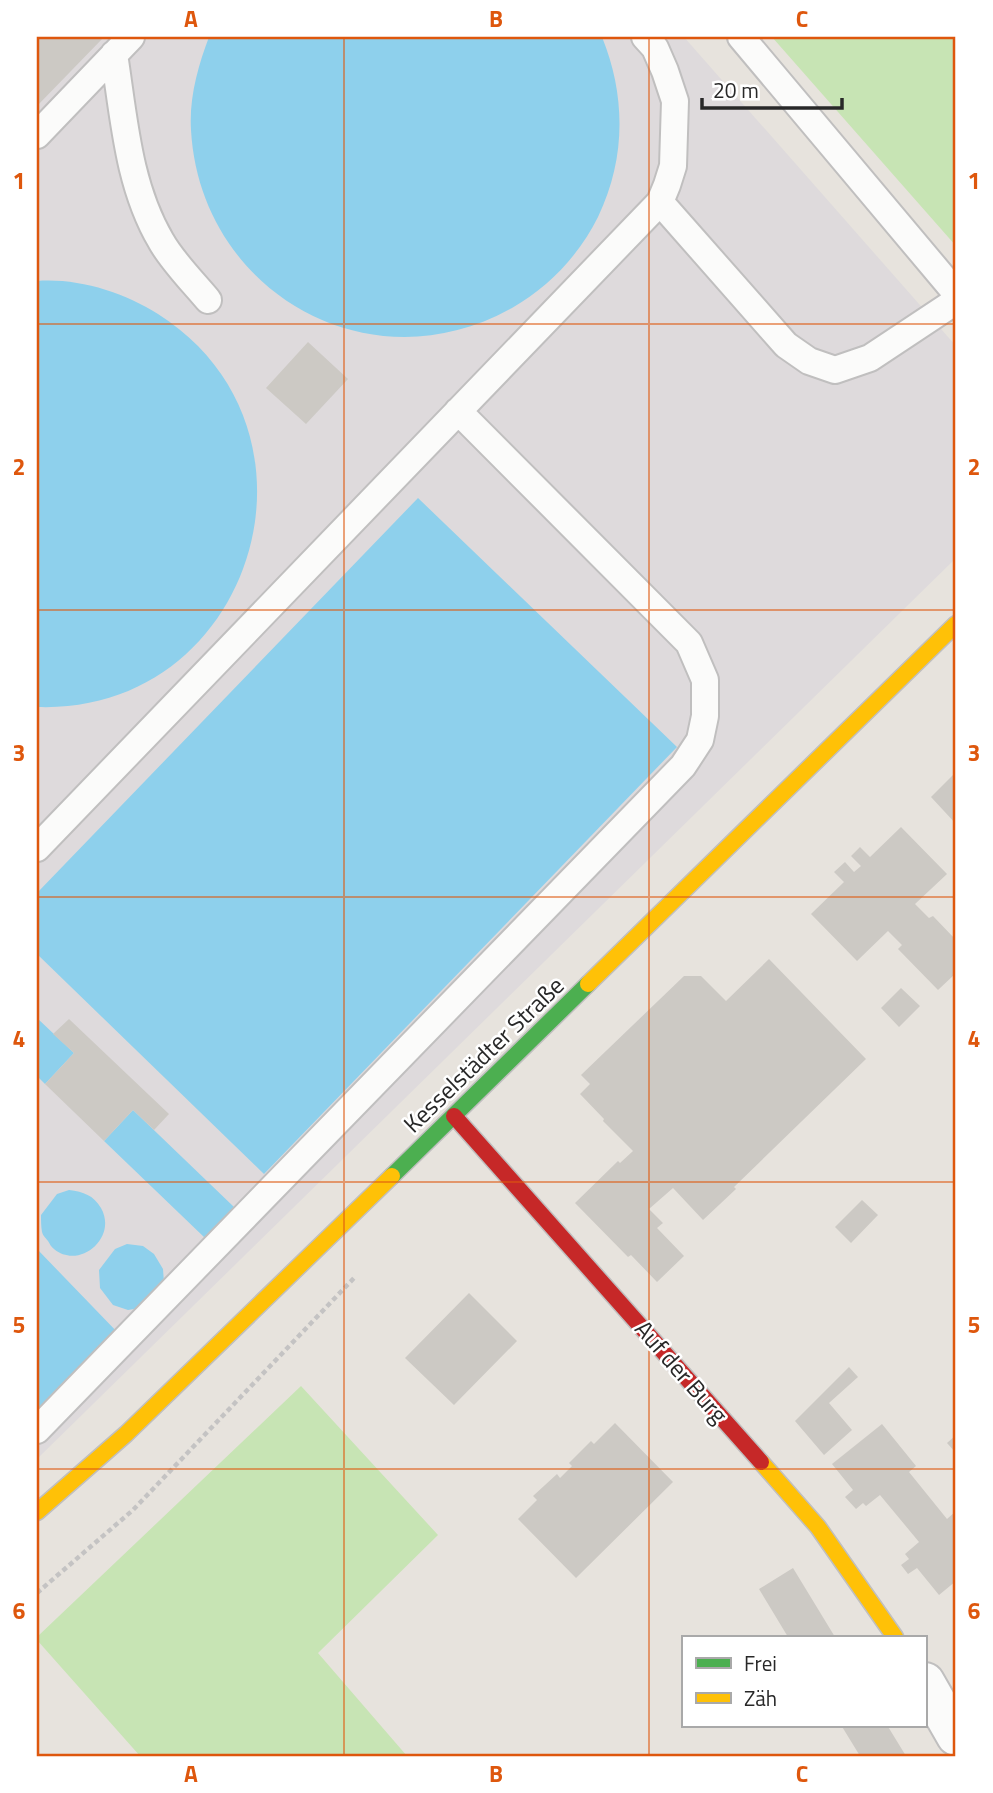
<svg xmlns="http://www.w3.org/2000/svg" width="993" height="1793" font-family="'Titillium Web',sans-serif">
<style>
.industrial{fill:#dedadc}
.green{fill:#c7e4b4}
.water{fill:#8ed0ec}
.building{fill:#ccc9c4}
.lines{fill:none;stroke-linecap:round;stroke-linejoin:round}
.lane-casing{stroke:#c0bfbf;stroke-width:30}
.street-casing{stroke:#c0bfbf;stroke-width:42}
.fast-casing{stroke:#c0bfbf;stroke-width:19}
.slow-casing{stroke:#c0bfbf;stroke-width:19}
.jam-casing{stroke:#c0bfbf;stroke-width:19}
.path{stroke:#c4c3c3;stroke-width:4.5;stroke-dasharray:5 3.5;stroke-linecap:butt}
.lane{stroke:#fbfbfa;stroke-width:26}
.street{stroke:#fbfbfa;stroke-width:38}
.fast{stroke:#4caf50;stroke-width:16}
.slow{stroke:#ffc107;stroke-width:16}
.jam{stroke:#c62828;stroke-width:16}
.grid{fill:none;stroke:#de570d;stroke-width:2;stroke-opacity:0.55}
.labels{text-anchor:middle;stroke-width:5;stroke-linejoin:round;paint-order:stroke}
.street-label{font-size:24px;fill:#282828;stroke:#fff}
.neatline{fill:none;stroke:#de570d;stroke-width:2.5}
.grid-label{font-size:23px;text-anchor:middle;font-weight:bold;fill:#de570d}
</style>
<rect width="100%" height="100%" fill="#e7e3dd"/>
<path class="industrial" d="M 37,37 L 684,37 L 956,346 L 956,558 L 37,1459 Z"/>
<path class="green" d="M 772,37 L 956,37 L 956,246 Z
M 301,1386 L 438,1535 L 318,1653 L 407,1756 L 140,1756 L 37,1640 L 37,1637 Z"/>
<path class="water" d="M 209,37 L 602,37 C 626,96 626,159 598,217 C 579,255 549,287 512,308 C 369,389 200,291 191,130 C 189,98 198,66 209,37 Z
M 37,281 C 78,278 123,292 158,314 C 341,430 253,715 37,707 Z
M 418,498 L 677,747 L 264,1174 L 37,954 L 37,893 Z
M 37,1018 L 74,1053 L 45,1084 L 37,1076 Z
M 133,1110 L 234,1207 L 205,1238 L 104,1141 Z
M 69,1190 C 84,1192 93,1195 101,1208 C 118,1238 79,1270 54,1249 C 51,1247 50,1244 48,1241 C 45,1237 43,1236 42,1232 C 41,1227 41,1220 41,1215 L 57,1194 Z
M 127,1244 L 143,1246 L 154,1254 L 163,1269 L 164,1283 L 146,1307 L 128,1310 L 113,1305 L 100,1288 L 99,1270 L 115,1249 Z
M 37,1249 L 120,1335 L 37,1415 Z"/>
<path class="building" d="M 37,37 L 104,37 L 37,106 Z
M 308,342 L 348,379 L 306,424 L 266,388 Z
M 956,772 L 956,824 L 931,797 Z
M 901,827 L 947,874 L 915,904 L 929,918 L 933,916 L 956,940 L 956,970 L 954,973 L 955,974 L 938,990 L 898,949 L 902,945 L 888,931 L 857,961 L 811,914 L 844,882 L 834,872 L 845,862 L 854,872 L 861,866 L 851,856 L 860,847 L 870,857 Z
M 769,959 L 866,1059 L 734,1187 L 736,1189 L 703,1220 L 673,1188 L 649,1209 L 663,1223 L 657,1228 L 684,1256 L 657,1282 L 631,1255 L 628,1257 L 575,1203 L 618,1161 L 620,1163 L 633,1151 L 603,1121 L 604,1119 L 580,1094 L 590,1084 L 581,1075 L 684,976 L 701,976 L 726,1001 Z
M 901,988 L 920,1006 L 899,1027 L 881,1008 Z
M 69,1019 L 169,1114 L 154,1130 L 133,1110 L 104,1141 L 45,1084 L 74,1053 L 53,1034 Z
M 862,1200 L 878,1215 L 851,1243 L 835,1227 Z
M 469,1293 L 517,1341 L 454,1405 L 405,1358 Z
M 849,1367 L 858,1377 L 829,1403 L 852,1430 L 824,1455 L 795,1421 Z
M 615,1423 L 673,1482 L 576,1578 L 518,1519 L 537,1500 L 533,1496 L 557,1474 L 560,1478 L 572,1466 L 569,1463 L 591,1441 L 594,1444 Z
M 882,1424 L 916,1466 L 909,1472 L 947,1519 L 956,1511 L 956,1581 L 939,1595 L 917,1568 L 908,1574 L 901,1565 L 909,1559 L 905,1554 L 919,1542 L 880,1495 L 866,1506 L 863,1503 L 856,1509 L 845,1497 L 853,1490 L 832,1464 Z
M 956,1435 L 956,1453 L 947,1443 Z
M 793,1568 L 835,1637 L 788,1637 L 759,1589 Z
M 841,1725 L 887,1725 L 906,1756 L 860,1756 Z"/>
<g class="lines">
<g class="lane-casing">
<path id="lane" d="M 645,37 L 655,48 L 665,71 L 675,101 L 673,166 L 667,185 L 660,202
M 741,37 L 956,293
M 114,54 C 124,118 128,185 161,241 C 172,261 193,282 208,300
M 37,135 L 131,37
M 37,848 L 660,202 L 786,345 L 809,361 L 835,370 L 870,358 L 956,301
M 37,1430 L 683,766 L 700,740 L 705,716 L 705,680 L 689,643 L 458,411"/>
</g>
<g class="street-casing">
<path id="street" d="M 925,1682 L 956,1736"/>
</g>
<g class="fast-casing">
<path id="fast" d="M 392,1176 L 588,984"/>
</g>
<g class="slow-casing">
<path id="slow" d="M 588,984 L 956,624
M 761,1462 L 818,1527 L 895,1637
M 37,1512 L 126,1434 L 392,1176"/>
</g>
<g class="jam-casing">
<path id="jam" d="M 454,1116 L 761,1462"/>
</g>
<path class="path" d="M 37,1593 L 133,1510 L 354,1278"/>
<use href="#lane" class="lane"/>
<use href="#street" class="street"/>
<use href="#fast" class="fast"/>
<use href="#slow" class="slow"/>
<use href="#jam" class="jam"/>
</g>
<path class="grid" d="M 344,37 L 344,1756M 649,37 L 649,1756M 37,324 L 956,324M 37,610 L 956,610M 37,897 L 956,897M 37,1182 L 956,1182M 37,1469 L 956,1469"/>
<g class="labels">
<g class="street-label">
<text transform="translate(484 1055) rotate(-44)" y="8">Kesselstädter Straße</text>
<text transform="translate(681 1372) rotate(49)" y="8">Auf der Burg</text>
</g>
</g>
<rect width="993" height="1793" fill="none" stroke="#ffffff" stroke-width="77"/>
<rect x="682" y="1636" width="245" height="91" fill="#ffffff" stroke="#a9a9a9" stroke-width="2"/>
<rect x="696" y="1658" width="35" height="10" fill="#4caf50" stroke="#a9a9a9" stroke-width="2"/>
<text x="744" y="1671" font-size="21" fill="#282828">Frei</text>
<rect x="696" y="1693" width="35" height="10" fill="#ffc107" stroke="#a9a9a9" stroke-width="2"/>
<text x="744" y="1706" font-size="21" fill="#282828">Zäh</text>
<path d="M702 98v10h140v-10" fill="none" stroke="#282828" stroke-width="3.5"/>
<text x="713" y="98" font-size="21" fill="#282828" stroke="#ffffff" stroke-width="5" paint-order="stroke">20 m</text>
<rect x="38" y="38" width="916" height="1717" class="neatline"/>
<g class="grid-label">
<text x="191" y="27">A</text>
<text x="496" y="27">B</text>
<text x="802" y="27">C</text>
<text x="19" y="189">1</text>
<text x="974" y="189">1</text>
<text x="19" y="475">2</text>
<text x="974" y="475">2</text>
<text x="19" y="761">3</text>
<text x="974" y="761">3</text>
<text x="19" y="1047">4</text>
<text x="974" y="1047">4</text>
<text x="19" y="1333">5</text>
<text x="974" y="1333">5</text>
<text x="19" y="1619">6</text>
<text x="974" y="1619">6</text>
<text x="191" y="1782">A</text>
<text x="496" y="1782">B</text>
<text x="802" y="1782">C</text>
</g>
</svg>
